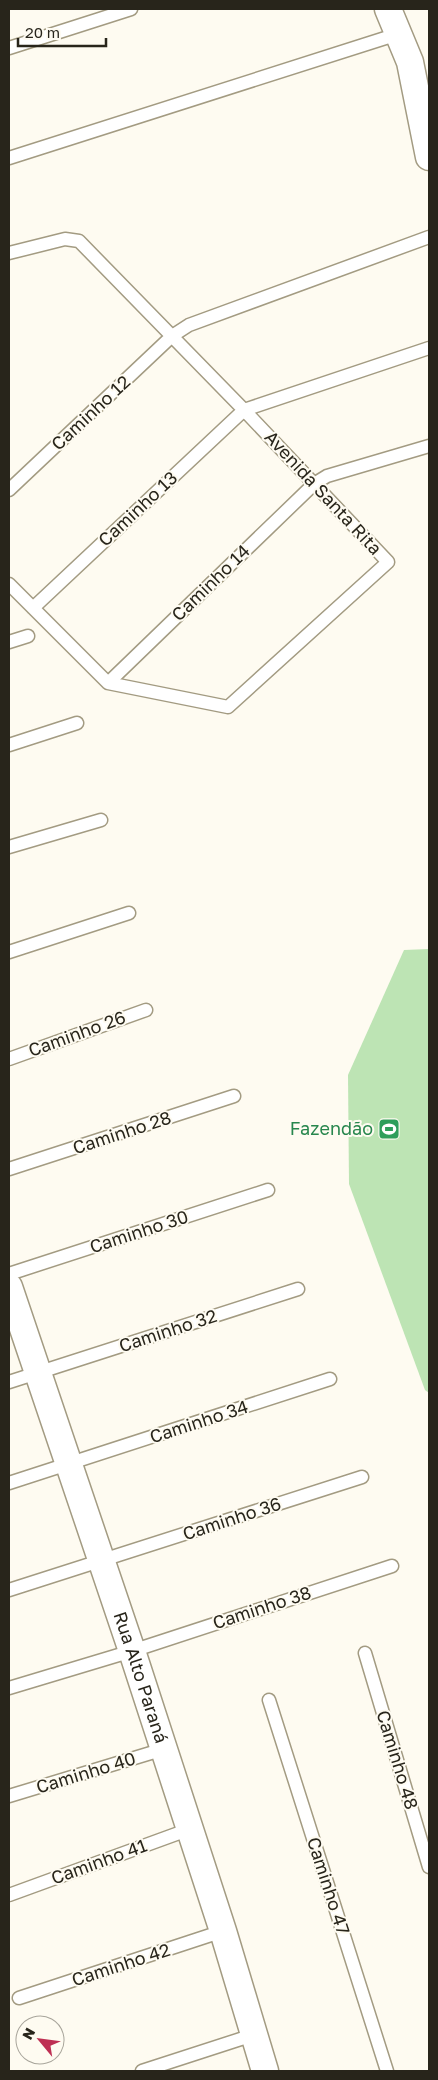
<svg xmlns="http://www.w3.org/2000/svg" width="438" height="2080" font-family="'Golos Text',sans-serif">
<style>
.green{fill:#bde4b4}
.lines{fill:none;stroke-linecap:round;stroke-linejoin:round}
.service-casing{stroke:#a39b82;stroke-width:15}
.minor-casing{stroke:#a39b82;stroke-width:29}
.service{stroke:#fff;stroke-width:12}
.minor{stroke:#fff;stroke-width:26}
.labels{text-anchor:middle;stroke-width:4;stroke-linejoin:round;paint-order:stroke}
.street-label{font-size:18px;fill:#28251b;stroke:#fefbf1}
.leisure-label{font-size:18px;fill:#27864d;stroke:#fefbf1;text-anchor:end}
</style>
<rect width="100%" height="100%" fill="#fefbf1"/>
<path class="green" d="M 429,949 L 429,1393 L 425,1390 L 349,1184 L 348,1075 L 404,950 Z"/>
<g class="lines">
<g class="service-casing">
<path id="service" d="M 9,48 L 131,9
M 9,158 L 398,34
M 9,253 L 65,239 L 79,241 L 244,410 L 388,562 L 228,707 L 108,683 L 9,584
M 9,490 L 172,336 L 189,325 L 429,237
M 33,608 L 244,410 L 429,348
M 9,642 L 28,636
M 108,683 L 314,484 L 327,476 L 429,446
M 9,745 L 77,723
M 9,847 L 101,820
M 9,952 L 129,913
M 9,1059 L 146,1010
M 9,1169 L 234,1096
M 9,1274 L 268,1190
M 9,1382 L 298,1289
M 9,1483 L 330,1379
M 9,1590 L 362,1477
M 365,1653 L 429,1867
M 9,1688 L 132,1651 L 392,1566
M 269,1700 L 387,2071
M 9,1796 L 164,1749
M 9,1895 L 190,1829
M 19,1998 L 223,1931
M 142,2071 L 253,2035"/>
</g>
<g class="minor-casing">
<g id="minor">
<path d="M 388,9 L 410,62 L 429,157"/>
<path id="s1" d="M 9,1287 L 132,1651 L 223,1931 L 265,2071"/>
</g>
</g>
<use href="#service" class="service"/>
<use href="#minor" class="minor"/>
</g>
<defs>
<g id="stadium-square" transform="scale(1.125)"><rect x="-9" y="-9" width="18" height="18" rx="4" fill="#2e9e5b" stroke="#fefbf1"/><path d="M0-5a6.5 5 0 1 0 0 10a6.5 5 0 1 0 0-10ZM-3.5-1.8h7v3.6h-7Z" fill="#fff"/></g>
</defs>
<g fill-rule="evenodd">
<use href="#stadium-square" x="389" y="1129"/>
</g>
<g class="labels">
<g class="street-label">
<text transform="translate(91 413) rotate(-43)" y="6">Caminho 12</text>
<text transform="translate(323 493) rotate(47)" y="6">Avenida Santa Rita</text>
<text transform="translate(138 509) rotate(-43)" y="6">Caminho 13</text>
<text transform="translate(211 583) rotate(-44)" y="6">Caminho 14</text>
<text transform="translate(77 1034) rotate(-20)" y="6">Caminho 26</text>
<text transform="translate(122 1133) rotate(-18)" y="6">Caminho 28</text>
<text transform="translate(139 1232) rotate(-18)" y="6">Caminho 30</text>
<text transform="translate(168 1331) rotate(-18)" y="6">Caminho 32</text>
<text transform="translate(199 1422) rotate(-18)" y="6">Caminho 34</text>
<text transform="translate(232 1519) rotate(-18)" y="6">Caminho 36</text>
<text transform="translate(262 1608) rotate(-18)" y="6">Caminho 38</text>
<text dy="6" stroke="none"><textPath href="#s1" startOffset="412">Rua Alto Paraná</textPath></text>
<text transform="translate(397 1760) rotate(73)" y="6">Caminho 48</text>
<text transform="translate(86 1773) rotate(-17)" y="6">Caminho 40</text>
<text transform="translate(99 1862) rotate(-20)" y="6">Caminho 41</text>
<text transform="translate(328 1886) rotate(72)" y="6">Caminho 47</text>
<text transform="translate(121 1965) rotate(-18)" y="6">Caminho 42</text>
</g>
<g class="leisure-label">
<text x="373" y="1135">Fazendão</text>
</g>
</g>
<rect width="438" height="2080" fill="none" stroke="#28251b" stroke-width="20"/>
<g transform="translate(40 2040) rotate(299)"><circle r="24" fill="#fefbf1" stroke="#a8a59b"/>
<path d="M0-4L9 19L0 12L-9 19Z" fill="#be2f53"/>
<text y="-8" font-size="14" font-weight="bold" text-anchor="middle" fill="#28251b">N</text>
</g>
<path d="M18 38v8h88v-8" fill="none" stroke="#28251b" stroke-width="2.5"/>
<text x="25" y="38" font-size="15" fill="#28251b" stroke="#fefbf1" stroke-width="4" paint-order="stroke">20 m</text>
</svg>
